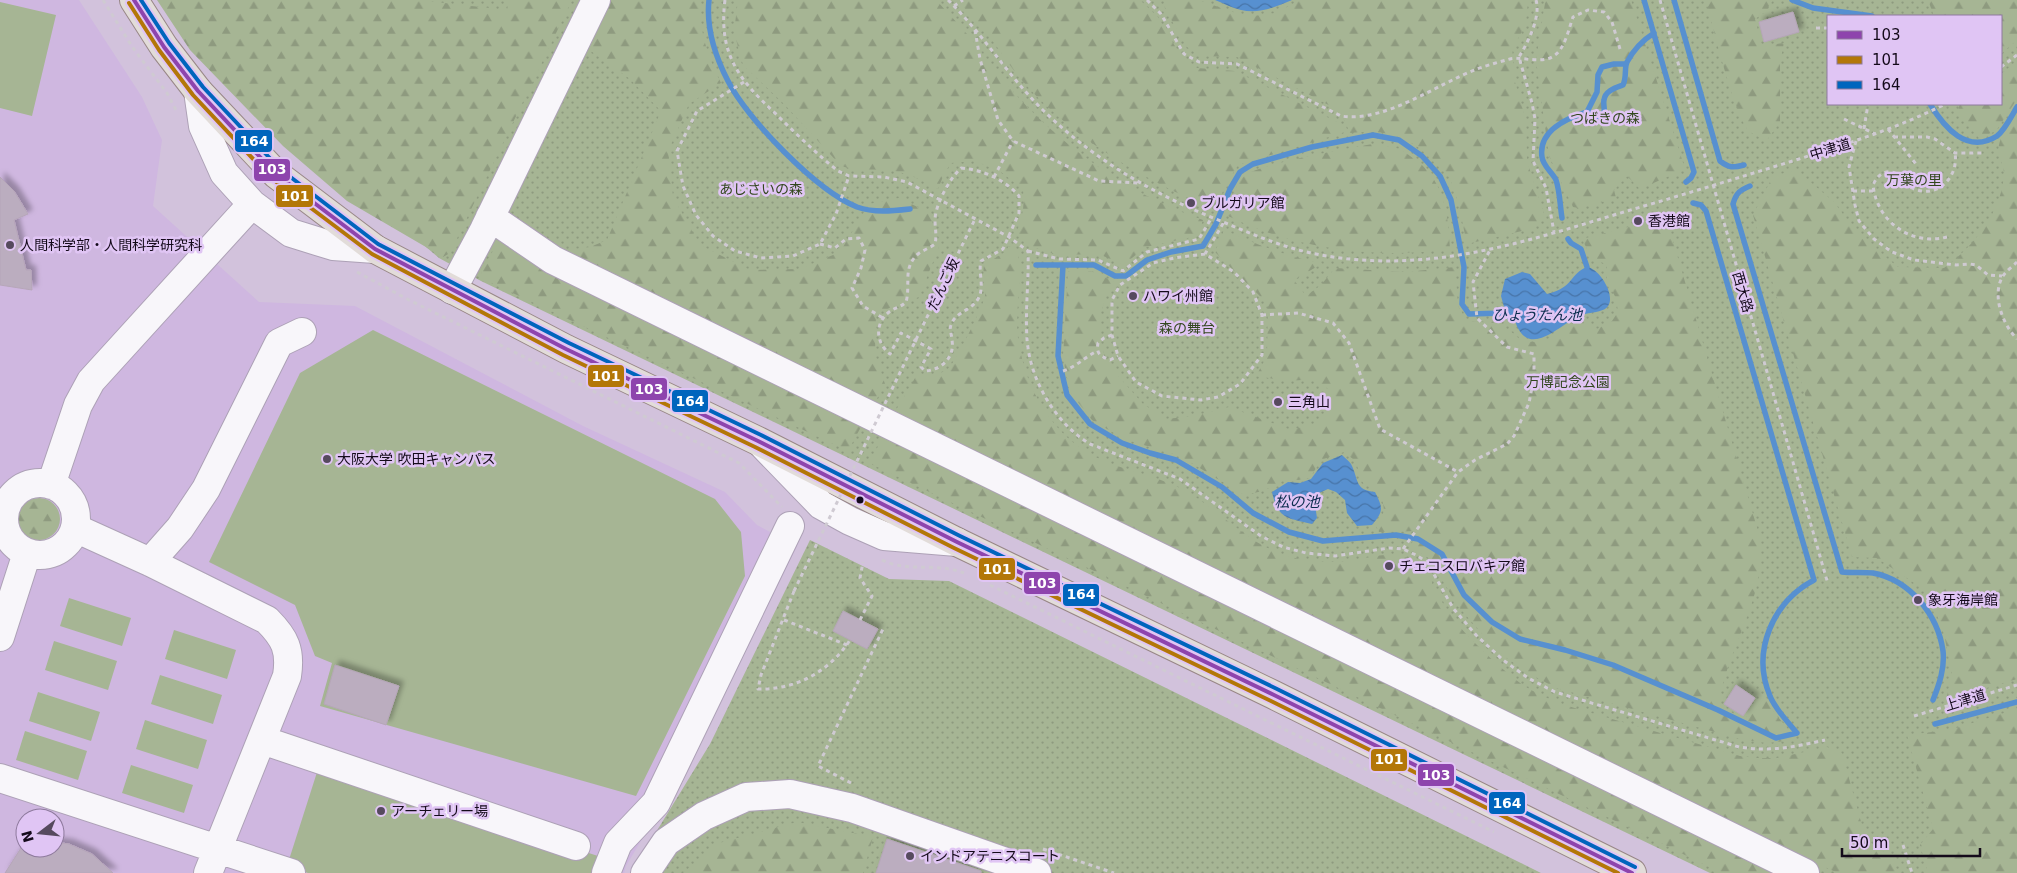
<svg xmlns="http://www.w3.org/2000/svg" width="2017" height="873" font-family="'DejaVu Sans','Noto Sans JP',sans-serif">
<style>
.built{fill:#cfb7e0;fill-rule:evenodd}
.green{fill:url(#green-dots);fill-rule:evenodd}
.forest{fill:url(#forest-firs)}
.pitch{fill:#a6b594}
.water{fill:url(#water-waves)}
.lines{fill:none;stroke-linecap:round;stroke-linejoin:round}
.stream{stroke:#5790d0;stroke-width:5.5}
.building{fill:#bbadbf;stroke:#b6a6b9;filter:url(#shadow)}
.minor-casing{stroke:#ada1b6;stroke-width:30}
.major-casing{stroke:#988787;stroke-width:30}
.path{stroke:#cfcad2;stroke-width:3;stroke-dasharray:4 4;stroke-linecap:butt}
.minor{stroke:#f8f6fa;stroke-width:28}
.major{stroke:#e2dcd9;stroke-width:28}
.path-bridge{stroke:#cfcad2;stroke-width:3;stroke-dasharray:4 4;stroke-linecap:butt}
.bus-1-casing{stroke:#e0c5f4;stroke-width:8}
.bus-2-casing{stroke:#e0c5f4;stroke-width:8}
.bus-3-casing{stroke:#e0c5f4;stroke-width:8}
.bus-1{stroke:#8e44ad;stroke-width:4}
.bus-2{stroke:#b37708;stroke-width:4}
.bus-3{stroke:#0065bd;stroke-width:4}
.poi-dot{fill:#564a5e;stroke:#e0c5f4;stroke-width:2}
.bus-dot{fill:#140a1a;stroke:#e0c5f4;stroke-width:2}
.labels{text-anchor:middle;stroke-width:5;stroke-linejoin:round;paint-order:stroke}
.park-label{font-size:14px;fill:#32471d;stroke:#e0c5f4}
.street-label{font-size:14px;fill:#140a1a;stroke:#e0c5f4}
.poi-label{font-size:14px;fill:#140a1a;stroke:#e0c5f4;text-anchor:start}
.water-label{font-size:15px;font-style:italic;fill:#092c4d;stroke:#e0c5f4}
.line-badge{stroke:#e0c5f4;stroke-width:2}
.badge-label{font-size:14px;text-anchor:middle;font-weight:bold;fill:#fff}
</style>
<defs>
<pattern id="green-dots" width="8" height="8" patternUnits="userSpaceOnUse" patternTransform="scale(1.25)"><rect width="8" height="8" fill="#a6b594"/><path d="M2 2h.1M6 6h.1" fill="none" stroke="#8e9a7f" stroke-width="1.8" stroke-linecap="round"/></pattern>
<pattern id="forest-firs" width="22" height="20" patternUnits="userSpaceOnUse" patternTransform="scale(1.25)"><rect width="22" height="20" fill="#a6b594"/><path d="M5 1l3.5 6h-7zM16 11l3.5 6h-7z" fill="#8e9a7f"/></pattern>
<pattern id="water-waves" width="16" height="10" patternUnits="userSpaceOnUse" patternTransform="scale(1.25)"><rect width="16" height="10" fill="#5790d0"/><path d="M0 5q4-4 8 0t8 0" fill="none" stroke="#4774a8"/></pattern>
<filter id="shadow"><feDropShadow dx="4.5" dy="-4.5" stdDeviation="2.5" flood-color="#0004"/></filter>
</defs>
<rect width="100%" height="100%" fill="#d2c2dc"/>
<path class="built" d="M 0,0 L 79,0 L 142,97 L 162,140 L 153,206 L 259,302 L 355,306 L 583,426 L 725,492 L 757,525 L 797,546 L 706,732 L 626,866 L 624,873 L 0,873 ZM 25,818 L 55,818 L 55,848 L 25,848 Z"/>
<path class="green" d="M 167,0 L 2017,0 L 2017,873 L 1710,873 L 481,281 L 439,258 L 288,130 ZM 1828,16 L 2001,16 L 2001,104 L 1828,104 Z
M 810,540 L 889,579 L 949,581 L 1541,873 L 631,873 L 710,744 Z"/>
<path class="forest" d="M 157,0 L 418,0 L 507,10 L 509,0 L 572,0 L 450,253 L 443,257 L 347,201 L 283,146 L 190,50 Z
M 611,0 L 701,0 C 698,30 708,57 721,83 L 689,104 L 668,151 L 673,197 L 700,245 L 750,270 L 800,269 L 840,252 L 869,204 L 899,198 L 930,213 L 939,247 L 919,297 L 876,313 L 875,354 L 885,384 L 873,406 L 564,258 L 567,250 L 590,247 L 607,240 L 661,111 L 630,79 L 588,49 Z
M 738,0 L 936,0 C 946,11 957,22 967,34 C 984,55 999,76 1017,96 C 1069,152 1131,195 1203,220 L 1197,236 L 1146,247 L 1123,265 L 1099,254 L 1059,255 L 1029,246 L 1016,234 C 1022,219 1025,206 1023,189 L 1001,172 L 975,161 L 951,163 L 944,174 L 938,189 C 921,180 905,171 885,170 C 870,169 856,171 841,166 L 785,105 L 743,65 L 734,32 Z
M 956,0 L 1140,0 L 1158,17 L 1183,60 L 1197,68 L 1235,71 L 1339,123 L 1345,132 L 1238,165 L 1226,185 L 1214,210 C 1144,179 1078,142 1026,85 C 1008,65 995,42 978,22 C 971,14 963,7 956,0 Z
M 1164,0 L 1198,0 L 1239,14 L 1253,16 L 1276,13 L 1300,0 L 1527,0 C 1529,17 1523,34 1512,47 L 1515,82 L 1526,120 L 1527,161 L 1545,217 L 1530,229 L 1467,244 C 1462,222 1459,198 1449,177 C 1444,168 1436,161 1428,155 C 1402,133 1384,130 1350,133 L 1340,111 L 1237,57 L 1200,56 L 1187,47 L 1165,9 Z
M 1544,0 L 1631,0 L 1685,169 L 1640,189 L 1627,176 L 1614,190 L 1616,198 L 1579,208 L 1573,207 L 1549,156 L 1536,60 L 1545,3 Z
M 1706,0 L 1773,0 L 1765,12 L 1755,19 L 1762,46 L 1784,43 L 1780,62 L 1780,122 L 1767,140 C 1762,138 1754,135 1750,132 C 1735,119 1712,23 1706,0 Z
M 1928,0 L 2017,0 L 2017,40 L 2001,54 L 2001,16 L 1934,16 Z
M 2017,61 L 2017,99 L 1996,131 L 1979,138 L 1963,119 L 1958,110 L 1960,104 L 2001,104 L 2001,74 Z
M 2017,114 L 2017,679 L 1946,700 L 1952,674 L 1944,634 L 1929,593 L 1877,558 L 1852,557 L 1753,215 L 1773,176 L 1796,170 L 1834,202 L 1859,236 L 1898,267 L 1944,268 C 1973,247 2002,212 2004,174 C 2004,167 2001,161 1999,155 C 1996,139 2008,126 2017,114 Z
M 1373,144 C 1381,145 1389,146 1396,148 C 1401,149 1406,153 1410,156 C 1444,177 1448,212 1450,249 C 1377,260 1293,249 1226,215 C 1231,202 1234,187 1243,177 C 1255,164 1351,148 1373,144 Z
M 1666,217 L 1760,538 C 1760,557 1760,578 1754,596 C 1743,632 1725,666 1718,704 L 1744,720 L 1760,699 L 1767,699 L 1773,711 L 1797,740 L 1766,743 L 1740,739 L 1556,688 L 1530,674 L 1505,657 L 1491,644 L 1457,605 L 1430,559 L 1410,546 L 1419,531 L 1379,532 L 1376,526 C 1387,511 1385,507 1378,490 C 1356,483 1363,480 1356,463 C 1354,459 1348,455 1344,452 L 1321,460 L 1310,478 L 1298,480 L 1286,479 L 1263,491 L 1244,495 L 1180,456 L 1124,439 L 1092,420 L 1070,392 L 1063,358 L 1068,271 L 1091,271 L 1115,282 L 1107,294 L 1101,312 L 1099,335 L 1103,351 L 1111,368 L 1143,404 L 1166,419 L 1194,416 L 1229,407 L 1291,430 L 1316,423 L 1330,410 L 1330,391 L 1317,379 L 1287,381 L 1256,376 L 1267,356 L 1268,304 L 1215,252 L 1224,230 C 1255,243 1290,259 1323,263 L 1294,280 L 1306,296 L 1321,285 L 1335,268 L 1406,272 L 1455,267 L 1458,306 L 1467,321 L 1495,323 L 1509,330 L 1522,341 L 1534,342 L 1551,338 L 1564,327 L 1579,322 L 1597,329 L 1612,321 L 1618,312 L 1616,298 L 1607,282 L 1607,265 L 1591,257 L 1582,239 Z
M 499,240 L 527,257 L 548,274 L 862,425 L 848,451 L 483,279 L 481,272 Z
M 1009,246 L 1017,250 C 1024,279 1014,309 1018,338 C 1025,390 1054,440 1104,461 C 1131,472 1162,477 1187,492 C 1224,513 1252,549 1295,558 C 1313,562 1332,563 1349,561 C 1370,558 1392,549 1412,560 C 1431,570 1436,595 1448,611 C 1459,628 1473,641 1487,655 C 1502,668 1516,682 1533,691 C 1558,705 1586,711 1612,719 C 1655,731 1697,744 1740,756 L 1756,758 L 1777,758 L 1827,747 L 1842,753 L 1866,840 L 1893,858 L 1897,873 L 1838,873 L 1802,857 L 893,415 L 918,373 C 927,377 940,375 948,369 C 955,363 983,307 985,296 C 987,286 982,275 984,265 L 1005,252 Z
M 883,437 L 1781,873 L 1721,873 L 1653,839 L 869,463 Z
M18 519a21 21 0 1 1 42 0a21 21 0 1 1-42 0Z
M 2017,709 L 2017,873 L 1928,873 L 1920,845 L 1933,829 L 1907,735 L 1950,730 Z
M 797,822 L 873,837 L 863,873 L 683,873 L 719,843 Z"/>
<path class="pitch" d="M 0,2 L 56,15 L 32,116 L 0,108 Z
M 373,330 L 715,499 L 741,532 L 745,576 L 636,796 L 320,706 L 332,663 L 315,656 L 295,605 L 209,562 L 300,373 Z
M 69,598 L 131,618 L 122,646 L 60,626 Z
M 174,630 L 236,650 L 227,679 L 165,659 Z
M 54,641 L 117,661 L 108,690 L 45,670 Z
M 160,675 L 222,695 L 213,724 L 151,704 Z
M 38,692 L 100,712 L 91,741 L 29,721 Z
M 145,720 L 207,740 L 198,769 L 136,749 Z
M 25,731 L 87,751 L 78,780 L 16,760 Z
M 131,765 L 193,785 L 184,813 L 122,793 Z
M 319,766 L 598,856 L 593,873 L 308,873 L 287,866 Z"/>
<path class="water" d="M 1215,0 L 1292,0 C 1276,7 1259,14 1241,10 C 1232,8 1223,3 1215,0 Z
M 1587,267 C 1599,268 1616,295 1608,306 C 1604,313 1587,312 1579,316 C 1558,326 1528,360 1515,321 L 1508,321 L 1501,296 L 1505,279 L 1522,272 L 1530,274 L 1547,294 C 1574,288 1570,273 1587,267 Z
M 1342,455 C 1345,458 1349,461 1351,464 C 1359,479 1354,490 1375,492 C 1383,508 1384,511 1372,525 L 1357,526 L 1347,513 L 1345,500 L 1336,492 L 1328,489 L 1319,493 L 1315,505 L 1317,518 L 1312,524 C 1287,518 1278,519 1272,492 L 1288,482 L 1300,483 L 1311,479 L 1323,463 Z"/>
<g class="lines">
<path class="stream" d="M 709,0 C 706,28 715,56 728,81 C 747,119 817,191 857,207 C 874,213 892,211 910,209
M 1644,0 L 1694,172 L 1691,178 L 1686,182
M 1674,0 L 1720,161 C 1729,168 1733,168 1744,165
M 1792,0 L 1813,8 L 1872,16
M 1930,104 C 1944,127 1967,155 1997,136 C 2005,130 2012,115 2017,107
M 1587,112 L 1597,92 L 1598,75 L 1602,67 L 1614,64 L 1626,64
M 1750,186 C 1740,190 1736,193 1733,204 L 1842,572 C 1852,573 1863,572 1873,573 C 1910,580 1938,615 1943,651 C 1945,668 1939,685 1933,700
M 1562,218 C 1560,206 1560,192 1556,180 C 1552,172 1543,166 1542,157 C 1538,131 1567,118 1587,112 L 1596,117 L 1604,113 C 1605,108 1603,104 1604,100 C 1605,91 1615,88 1623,85 C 1627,77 1624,68 1627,62 C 1633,51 1643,40 1654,33
M 1568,239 L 1571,243 L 1581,249 L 1587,267
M 1036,265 L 1094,265 L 1115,276 L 1126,276 L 1147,260 L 1171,252 L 1203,246 L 1216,224 L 1230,189 L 1240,172 L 1253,164 L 1312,147 L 1373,135 L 1399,140 L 1422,156 L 1440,176 L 1451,200 L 1464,267 L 1462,304 L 1469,314 L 1505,313
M 1063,265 L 1058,356 L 1067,395 L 1090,424 L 1122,443 L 1150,453 L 1176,460 L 1222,487 L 1253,513 L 1289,532 L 1323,541 L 1396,535 L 1418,539 L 1442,554 L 1464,595 L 1492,622 L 1520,639 L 1565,650 L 1613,665 L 1718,710 L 1776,738 L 1797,733 C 1788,722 1775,709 1770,696 C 1751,651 1773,602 1814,580 L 1706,211 L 1701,205 L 1693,203
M 1935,724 L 2017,702"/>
</g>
<path class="building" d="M 1793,12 L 1799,32 L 1764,42 L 1759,22 Z
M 0,177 L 14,191 L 28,214 L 14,220 L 26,270 L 31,270 L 32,290 L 0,285 Z
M 843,611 L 878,629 L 867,649 L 833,631 Z
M 335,665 L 399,686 L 386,725 L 324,704 Z
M 1736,685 L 1755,698 L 1743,716 L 1724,704 Z
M 887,839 L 981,871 L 981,873 L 876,873 Z
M 55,842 L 69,844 L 92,854 L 113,873 L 5,873 L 21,848 L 55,848 Z"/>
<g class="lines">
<g class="minor-casing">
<path id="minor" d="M 198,91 L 203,126 L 224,173 L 252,204 L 291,233 L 333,246 L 375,249
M 490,217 L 553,260 L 1805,873
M 452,290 L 484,230 L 596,0
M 762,444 L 821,505 L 850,521 L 884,536 L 957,542
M4 519a36 36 0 1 1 72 0a36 36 0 1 1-72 0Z
M 51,485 L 78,405 L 91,381 L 252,204
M 75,528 L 150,562 L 267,620 C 285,638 291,650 287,676 L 208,873
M 150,562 L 180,528 L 206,489 L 279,343 L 302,332
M 0,637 L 27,553
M 262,740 L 576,846
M 0,778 L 291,873
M 606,873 L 618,843 L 656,803 L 790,526
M 645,873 L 666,842 L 704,816 L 746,797 L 790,794 L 852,808 L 1037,873"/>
</g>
<g class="major-casing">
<path id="major" d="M 134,0 L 164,47 L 198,91 L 276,174 L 375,249 L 566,349 L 758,441 L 957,542 L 1274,695 L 1632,873"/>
</g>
<path class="path" d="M 103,0 L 133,48 L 167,93 L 176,110
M 725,0 C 718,54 739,80 777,115 C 793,131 810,147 827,162 L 838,171 L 849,176 L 884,177 L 907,182 L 1009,237 L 1028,251 C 1029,281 1025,310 1027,339 C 1030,380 1055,423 1090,444 L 1180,479 L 1261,536 L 1283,547 L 1306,553 L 1335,556 L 1389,548 L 1403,549 L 1416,555 L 1427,562 L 1453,608 L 1476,635 L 1503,660 L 1528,678 L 1555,692 L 1739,747 C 1769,752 1795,747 1825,740
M 948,0 C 984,35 1010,79 1047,114 C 1093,158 1147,190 1206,215 C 1241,229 1274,245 1311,253 C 1429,278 1532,239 1644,206 C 1696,191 1747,175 1799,159 C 1849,143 1898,128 1945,104
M 1147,0 L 1161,14 L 1184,54 L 1199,62 L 1237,64 L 1341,116 C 1385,123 1437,84 1477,69 C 1488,65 1499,62 1510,59 C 1524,56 1543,65 1555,55 C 1565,48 1569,28 1573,17 L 1588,10 L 1604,12 L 1612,22 L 1620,49
M 1536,0 C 1541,17 1528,42 1519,57 L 1532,103 L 1535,119 L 1533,161 L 1546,188 L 1554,232
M 1660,0 L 1828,584
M 954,6 L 963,0
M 1816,28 L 1828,28
M 975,30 L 980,59 L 998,120 L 1013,141 L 1099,181 L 1139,183
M 2001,67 L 2017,55
M 744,82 L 697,111 L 677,151 L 683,186 L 696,215 L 713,236 L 735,251 L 761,258 L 793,256 L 820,244 L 836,214 L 849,176
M 1844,119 L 1875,134
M 1864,129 L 1868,104
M 1888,129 L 1916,164
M 1894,137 L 1927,137 L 1935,139 L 1955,153 L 1983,153
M 1856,141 L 1849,167 L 1855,205 L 1859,221 L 1874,239 L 1892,252 L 1914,260 L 1956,265 L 1970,264 L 1976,265 L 1988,275 L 2002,276
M 961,168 C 983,170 1004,179 1019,196 L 1019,213 L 1003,249 L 981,261 C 978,273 985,287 978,299 C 971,311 955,312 951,325 C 949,330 952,335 952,340 C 955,358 941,370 925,371 L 921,367 L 931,349 L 901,333 L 890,354 C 876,343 874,324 889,312 C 894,308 901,307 906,302 C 911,285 902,268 918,254 C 923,250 930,248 935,244 C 937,235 935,229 935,220 C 935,205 950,178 961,168 Z
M 994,177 L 1013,141
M 1853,191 L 1874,191
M 1947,237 C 1911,246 1877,222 1873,185 C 1877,176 1884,169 1895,173 C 1902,175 1905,184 1912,188 C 1937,200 1959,177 1955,153
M 820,244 L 835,248 L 846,239 L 859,238 L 865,250 L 861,268 L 852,288 L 863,306 L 883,318
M 1028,251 L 1059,259 L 1098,260 L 1123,271 L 1147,252 L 1199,239 L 1212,217
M 1205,254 L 1174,258 L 1153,263 L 1120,285 L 1112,300 L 1112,335 L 1118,356 L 1136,382 L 1162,396 L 1201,400 L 1218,397 L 1240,384 L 1262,355 L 1262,315 L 1253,292 L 1234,272 L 1205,254 L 1224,222
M 2017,262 C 2013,266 2006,271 2003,276 C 1991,295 2003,325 2017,339
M 357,272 L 409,300 L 739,463 L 782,507
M 1262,315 L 1298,313 L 1333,323 L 1349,343 L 1380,429 L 1458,472
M 1112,335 L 1104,338 L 1098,343 C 1096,354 1100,356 1110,360 L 1118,356
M 909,354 L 975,219
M 1063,371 C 1076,367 1085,357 1097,351
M 1403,549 L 1458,472 L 1475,460 L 1507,444 L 1514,436 L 1529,403 L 1534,377 L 1534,354 L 1507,347 L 1477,318 L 1473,282 L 1490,250
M 882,560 C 908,573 937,562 964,573
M 990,585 L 1494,832
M 794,591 L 761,675 L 758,689 C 796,690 830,671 850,640
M 784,620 L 847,645
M 860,620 L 872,596 L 860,578 L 863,562
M 1914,716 L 2017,685
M 851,783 L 818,766 L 883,629
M 1903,845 L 1912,873
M 1043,849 L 1114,873"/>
<use href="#minor" class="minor"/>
<use href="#major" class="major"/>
<path class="path-bridge" d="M 794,591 L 909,354"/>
<g class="bus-1-casing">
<path id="bus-1" d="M 134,0 L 164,47 L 198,91 L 276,174 L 375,249 L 566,349 L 758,441 L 957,542 L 1274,695 L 1632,873"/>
</g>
<g class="bus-2-casing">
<path id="bus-2" d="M 129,3 L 159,50 L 193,95 L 271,178 L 372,254 L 563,355 L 755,447 L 954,548 L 1271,701 L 1618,873"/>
</g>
<g class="bus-3-casing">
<path id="bus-3" d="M 141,0 L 169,43 L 203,87 L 280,169 L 378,244 L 569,343 L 761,435 L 960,536 L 1277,689 L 1635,867"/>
</g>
<use href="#bus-1" class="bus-1"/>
<use href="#bus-2" class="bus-2"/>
<use href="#bus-3" class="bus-3"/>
</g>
<g class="poi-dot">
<circle cx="1191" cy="203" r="5"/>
<circle cx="1638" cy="221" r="5"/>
<circle cx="10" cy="245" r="5"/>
<circle cx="1133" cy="296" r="5"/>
<circle cx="1278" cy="402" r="5"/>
<circle cx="327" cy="459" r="5"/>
<circle cx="1389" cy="566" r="5"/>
<circle cx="1918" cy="600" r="5"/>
<circle cx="381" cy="811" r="5"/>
<circle cx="910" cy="856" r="5"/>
</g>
<circle class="bus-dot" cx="860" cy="500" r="4.5"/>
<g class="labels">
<g class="park-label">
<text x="1605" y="123">つばきの森</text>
<text x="1914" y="185">万葉の里</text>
<text x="761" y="194">あじさいの森</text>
<text x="1187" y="333">森の舞台</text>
<text x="1568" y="387">万博記念公園</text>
</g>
<g class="street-label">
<text transform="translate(1830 149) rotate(-17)" y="5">中津道</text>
<text transform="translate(943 284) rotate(-65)" y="5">だんご坂</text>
<text transform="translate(1743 292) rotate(74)" y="5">西大路</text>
<text transform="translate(1965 700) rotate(-17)" y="5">上津道</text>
</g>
<g class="poi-label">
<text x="1201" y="208">ブルガリア館</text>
<text x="1648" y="226">香港館</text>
<text x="20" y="250">人間科学部・人間科学研究科</text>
<text x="1143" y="301">ハワイ州館</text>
<text x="1288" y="407">三角山</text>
<text x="337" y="464">大阪大学 吹田キャンパス</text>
<text x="1399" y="571">チェコスロバキア館</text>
<text x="1928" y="605">象牙海岸館</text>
<text x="391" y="816">アーチェリー場</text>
<text x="920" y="861">インドアテニスコート</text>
</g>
<g class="water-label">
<text x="1537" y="320">ひょうたん池</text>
<text x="1297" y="507">松の池</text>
</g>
</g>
<g class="line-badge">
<rect x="234" y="129" width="39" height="24" rx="5" fill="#0065bd"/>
<rect x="253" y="158" width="38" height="24" rx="5" fill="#8e44ad"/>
<rect x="275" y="184" width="39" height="24" rx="5" fill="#b37708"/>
<rect x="587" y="364" width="38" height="24" rx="5" fill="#b37708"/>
<rect x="630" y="377" width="38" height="24" rx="5" fill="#8e44ad"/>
<rect x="671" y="389" width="38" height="24" rx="5" fill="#0065bd"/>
<rect x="978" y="557" width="38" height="24" rx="5" fill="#b37708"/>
<rect x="1023" y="571" width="38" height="24" rx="5" fill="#8e44ad"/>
<rect x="1062" y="583" width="38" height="24" rx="5" fill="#0065bd"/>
<rect x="1370" y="748" width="38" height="24" rx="5" fill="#b37708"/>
<rect x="1417" y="763" width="38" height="24" rx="5" fill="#8e44ad"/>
<rect x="1488" y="791" width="38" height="24" rx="5" fill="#0065bd"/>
</g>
<g class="badge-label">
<text x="254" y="146">164</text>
<text x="272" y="174">103</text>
<text x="295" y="201">101</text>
<text x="606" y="381">101</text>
<text x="649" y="394">103</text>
<text x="690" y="406">164</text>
<text x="997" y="574">101</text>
<text x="1042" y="588">103</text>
<text x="1081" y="599">164</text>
<text x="1389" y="764">101</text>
<text x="1436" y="780">103</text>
<text x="1507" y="808">164</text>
</g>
<rect x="1827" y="15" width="175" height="90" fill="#e0c5f4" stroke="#8e7a9d"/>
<rect x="1837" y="31" width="25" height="8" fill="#8e44ad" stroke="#8e7a9d"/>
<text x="1872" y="40" font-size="15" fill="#140a1a">103</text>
<rect x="1837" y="56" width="25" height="8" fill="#b37708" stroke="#8e7a9d"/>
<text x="1872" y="65" font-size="15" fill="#140a1a">101</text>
<rect x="1837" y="81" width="25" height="8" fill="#0065bd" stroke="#8e7a9d"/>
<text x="1872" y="90" font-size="15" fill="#140a1a">164</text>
<g transform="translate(40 833) rotate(254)"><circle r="24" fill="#e0c5f4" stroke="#8e7a9d"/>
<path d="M0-4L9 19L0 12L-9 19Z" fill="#564a5e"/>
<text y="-8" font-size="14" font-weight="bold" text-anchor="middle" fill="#140a1a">N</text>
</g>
<path d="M1842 848v8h138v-8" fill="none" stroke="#140a1a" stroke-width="2.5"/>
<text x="1850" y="848" font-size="15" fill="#140a1a" stroke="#e0c5f4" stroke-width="4" paint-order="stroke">50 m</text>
</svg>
